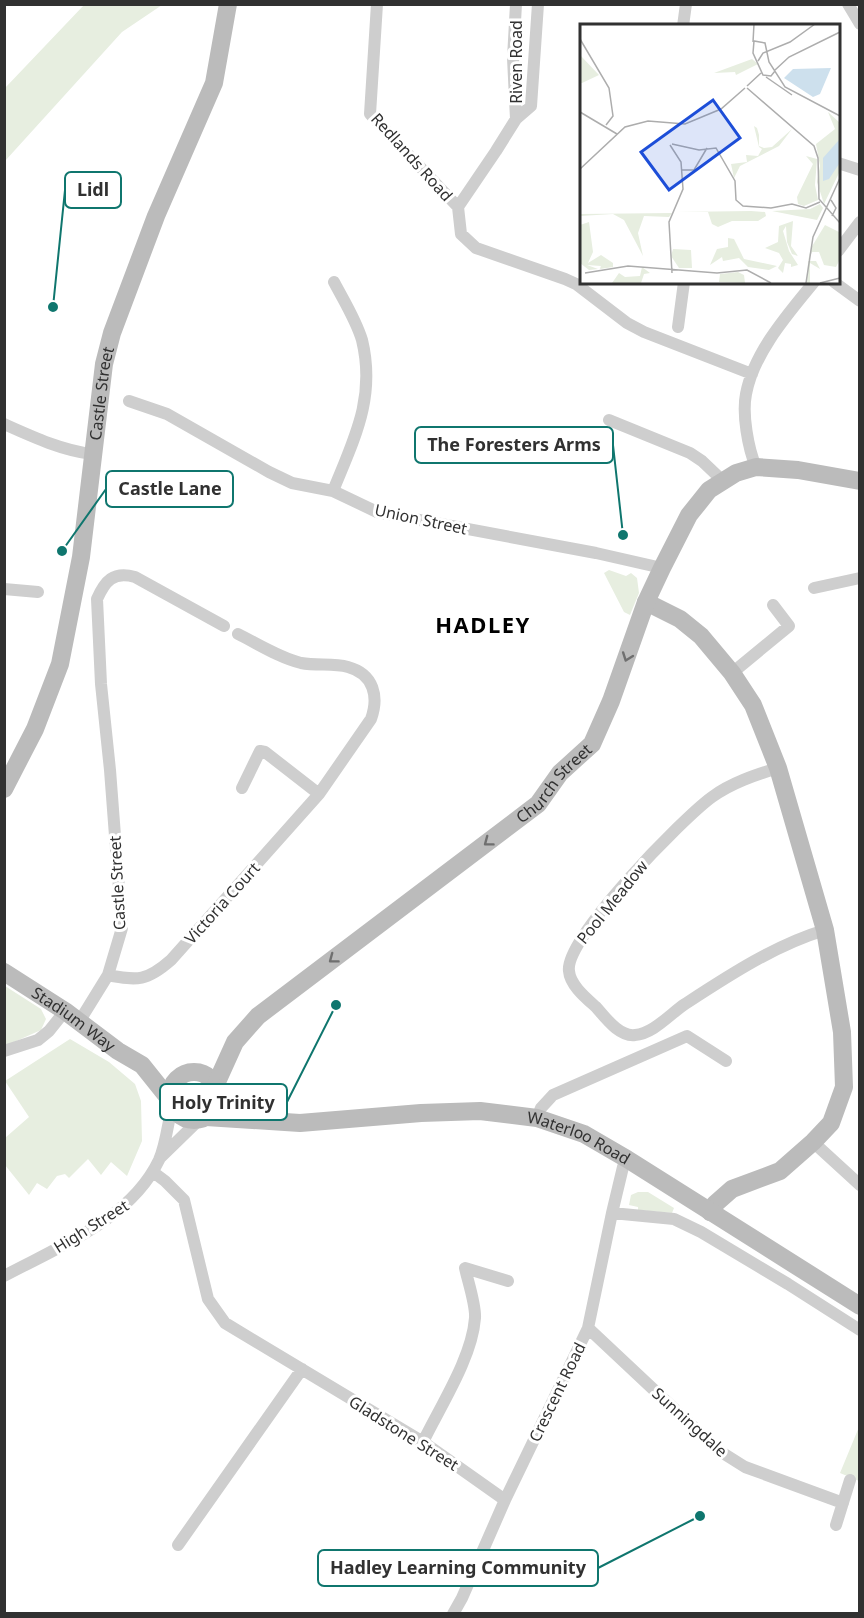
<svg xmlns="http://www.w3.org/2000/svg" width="864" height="1618" font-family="'Noto Sans',sans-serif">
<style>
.green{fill:#e7eee0}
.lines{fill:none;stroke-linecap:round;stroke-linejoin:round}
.street{stroke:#cecece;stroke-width:12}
.secondary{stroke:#bbb;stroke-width:18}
.oneway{stroke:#6f6f6f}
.labels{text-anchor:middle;stroke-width:6;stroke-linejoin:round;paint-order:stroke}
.street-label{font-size:16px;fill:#313131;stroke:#fff}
.district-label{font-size:22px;font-weight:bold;letter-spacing:1.5px;fill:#000;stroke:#fff}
.inset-road{fill:none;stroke:#adadad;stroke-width:1.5}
.view{fill:#1d4ed8;fill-opacity:0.15;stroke:#1d4ed8;stroke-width:3}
.inset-edge{fill:none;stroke:#313131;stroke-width:3}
.leader{fill:none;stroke:#0f766e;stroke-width:2}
.callout-dot{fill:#0f766e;stroke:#fff;stroke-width:2}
.callout{fill:#fff;stroke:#0f766e;stroke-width:2}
.callout-label{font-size:18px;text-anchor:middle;font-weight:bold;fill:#313131}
</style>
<rect width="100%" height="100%" fill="#fff"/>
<path class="green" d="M 84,5 L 162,5 L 122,32 L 5,161 L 5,88 Z
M 609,570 L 626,576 L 631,573 L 637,578 L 639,593 L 630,615 L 624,612 L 604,573 Z
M 5,986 L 41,1009 L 46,1019 L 41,1030 L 5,1046 Z
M 70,1039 L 109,1062 L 135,1084 L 141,1101 L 142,1141 L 127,1176 L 111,1162 L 101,1175 L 88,1159 L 69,1178 L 65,1174 L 57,1176 L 47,1189 L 37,1183 L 29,1195 L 5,1165 L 5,1138 L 29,1117 L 5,1081 Z
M 638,1192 L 648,1192 L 674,1208 L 672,1213 L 638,1210 L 638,1207 L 629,1205 L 631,1195 Z
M 859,1427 L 859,1481 L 840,1473 Z"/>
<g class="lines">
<path class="street" d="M 377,4 L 370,114 L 458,207 L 461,234 L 476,248 L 565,279 L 576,284 L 627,323 L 644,332 L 752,374
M 848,4 L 860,24
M 683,26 L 686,4
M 516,119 L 531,106 L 538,4
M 838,163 L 860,170
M 458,207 L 496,151 L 516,119 L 513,58 L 516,4
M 838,251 L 860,222
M 834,282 L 860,301
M 678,327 L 684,282
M 129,401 L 167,414 L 269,472 L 292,483 L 333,491 L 377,512 L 596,553 L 662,568
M 609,420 L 690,453 L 702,461 L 723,481
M 4,424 C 33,437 61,450 92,454
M 756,467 C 748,448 742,414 746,394 C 754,352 788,314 814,282
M 333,491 C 354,439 376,398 362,340 C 356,320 344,301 334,282
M 814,588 L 860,578
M 4,589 L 38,592
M 238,634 C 258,644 280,658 301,663 C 317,666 333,663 348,667 C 374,674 379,697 371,719 L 319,794 L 265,752 L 260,751 L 242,788
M 732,673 L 789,626 L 773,605
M 778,768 C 755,775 731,783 712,797 C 683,818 564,939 569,971 C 570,985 586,998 596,1007 C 605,1017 619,1037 635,1035 C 653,1034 670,1014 685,1004 C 728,976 775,945 825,930
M 108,975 C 138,981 147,981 171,960 L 319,794
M 79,1022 L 108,975 L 122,928 L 110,770 L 101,684 L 97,599 C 105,581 113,571 135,577 L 224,626
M 4,1051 L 38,1040 L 49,1031 L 65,1011
M 537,1118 L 541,1108 L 553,1095 L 687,1036 L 726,1061
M 813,1142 L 860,1185
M 161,1157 L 200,1119
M 153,1172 L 165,1181 L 184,1200 L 208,1299 L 225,1323 L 423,1442 L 505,1500
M 612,1213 L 674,1219 L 701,1232 L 788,1284 L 860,1330
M 4,1276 C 60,1246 131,1219 159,1160 C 166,1144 168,1123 172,1106
M 588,1328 L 718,1450 L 745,1467 L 843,1503
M 423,1442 C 441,1405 472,1358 475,1318 C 476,1305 468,1282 465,1268 L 508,1281
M 836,1525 L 850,1480
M 178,1545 L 302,1369
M 453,1614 L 462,1598 L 505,1500 L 588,1328 L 612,1213 L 623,1167 L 627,1159"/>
<g class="secondary">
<path d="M 646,602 L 680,619 L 701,636 L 732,673 L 753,705 L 778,768 L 825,930 L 842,1032 L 844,1087 L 831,1123 L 813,1142 L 780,1171 L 732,1189 L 715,1204 L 710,1212"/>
<path id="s1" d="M 4,789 L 35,729 L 60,664 L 81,557 L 104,364 L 112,333 L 156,216 L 214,83 L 228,4"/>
<path id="s2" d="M 4,972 L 65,1011 L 118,1051 L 142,1065 L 170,1100"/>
<circle cx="194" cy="1096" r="24"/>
<path id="s3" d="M 216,1084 L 235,1042 L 258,1016 L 538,804 L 560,773 L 592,744 L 611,701 L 646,602 L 662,568 L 689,515 L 709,490 L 736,473 L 756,467 L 798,470 L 860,481"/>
<path d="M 218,1088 L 256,1120"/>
<path id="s4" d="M 206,1117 L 300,1123 L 421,1113 L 480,1111 L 537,1118 L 584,1134 L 627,1159 L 860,1306"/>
</g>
</g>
<defs><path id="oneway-chevron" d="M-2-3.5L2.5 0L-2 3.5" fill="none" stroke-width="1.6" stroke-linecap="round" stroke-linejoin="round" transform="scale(1.5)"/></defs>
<g class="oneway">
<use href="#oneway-chevron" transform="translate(627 657) rotate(110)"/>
<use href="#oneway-chevron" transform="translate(488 842) rotate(143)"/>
<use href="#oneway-chevron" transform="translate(333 959) rotate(143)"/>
</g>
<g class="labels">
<g class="street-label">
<text transform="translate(516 62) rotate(-90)" y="6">Riven Road</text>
<text transform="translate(412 157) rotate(48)" y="6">Redlands Road</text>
<text dy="6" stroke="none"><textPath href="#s1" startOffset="411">Castle Street</textPath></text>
<text transform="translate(421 519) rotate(12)" y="6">Union Street</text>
<text dy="6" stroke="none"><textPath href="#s3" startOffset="458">Church Street</textPath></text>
<text transform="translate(117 883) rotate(-93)" y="6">Castle Street</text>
<text transform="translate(612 902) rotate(-51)" y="6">Pool Meadow</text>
<text transform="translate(222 903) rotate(-48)" y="6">Victoria Court</text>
<text dy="6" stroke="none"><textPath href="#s2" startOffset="84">Stadium Way</textPath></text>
<text dy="6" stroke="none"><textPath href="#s4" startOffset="378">Waterloo Road</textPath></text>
<text transform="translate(91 1226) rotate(-32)" y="6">High Street</text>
<text transform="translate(557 1392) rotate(-64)" y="6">Crescent Road</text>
<text transform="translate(690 1422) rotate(42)" y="6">Sunningdale</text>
<text transform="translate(404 1433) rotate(32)" y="6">Gladstone Street</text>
</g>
<g class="district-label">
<text x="483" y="633">HADLEY</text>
</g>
</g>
<g transform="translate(580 24)">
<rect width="260" height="260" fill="#fff"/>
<path d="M 1,32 L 19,51 L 2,59 L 0,59 ZM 172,35 L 178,40 L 156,51 L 155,48 L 134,49 ZM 248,88 L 259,98 L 259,149 L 244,180 L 237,158 L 240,142 L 236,120 L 255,105 ZM 174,102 L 177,104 L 179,111 L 179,122 L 184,124 L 192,123 L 212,105 L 199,122 L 160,142 L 154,154 L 151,140 L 167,138 L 166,131 L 178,132 L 182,125 L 179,123 ZM 226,132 L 237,135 L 235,161 L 238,176 L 224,182 L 218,180 L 217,173 L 233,140 ZM 240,180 L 243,184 L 237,196 L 192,187 L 230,185 ZM 171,187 L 185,188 L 186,192 L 178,197 L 152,197 L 138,203 L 132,200 L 128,188 L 96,188 ZM 92,189 L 89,193 L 64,192 L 58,209 L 63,232 L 44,196 L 33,190 L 0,192 L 0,190 ZM 213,197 L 211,222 L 218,232 L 212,230 L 207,218 L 206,202 L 203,207 L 209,227 L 218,241 L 211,243 L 211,240 L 205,239 L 203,249 L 198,244 L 203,236 L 199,229 L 185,224 L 198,218 L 199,202 ZM 9,198 L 13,228 L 8,239 L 21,231 L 33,239 L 33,243 L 20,245 L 22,238 L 21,242 L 7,241 L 18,245 L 9,246 L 0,239 L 0,201 ZM 245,201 L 259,208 L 259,237 L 256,243 L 244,241 L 239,228 L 232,228 L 228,237 L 236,237 L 240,245 L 230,239 L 230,259 L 227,259 L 228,237 L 231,224 ZM 148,214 L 154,215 L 164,235 L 197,242 L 189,246 L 168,243 L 159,234 L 143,237 L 142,233 L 130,241 L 137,225 L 148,223 ZM 93,225 L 111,226 L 112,244 L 99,244 L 91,232 ZM 62,243 L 70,249 L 64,250 L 61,259 L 32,259 L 39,249 L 45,253 L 60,252 ZM 158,248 L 164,251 L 165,259 L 139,258 L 140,250 Z" fill="#e7eee0"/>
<path d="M 251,44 L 240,70 L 233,73 L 204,54 L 213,45 ZM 259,116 L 259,140 L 249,155 L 243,157 L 243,134 Z" fill="#cde0ed"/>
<path class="inset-road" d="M 0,15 L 29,64 L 33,92 L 26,101M 173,18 L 174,0M 178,37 L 183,29 L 210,18 L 235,0M 195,46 L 209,33 L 260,8M 195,47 L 191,52 L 183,51 L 173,29 L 174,17 L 185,19 L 189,38 L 205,63 L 260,92M 186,53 L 212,71M 167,62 L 181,49M 167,64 L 234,122 L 238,134 L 239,175 L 260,199M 0,88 L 37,110M 92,120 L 119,126 L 136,124 L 155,157 L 156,176 L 163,182 L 191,184 L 212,180 L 226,184 L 240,178M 90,121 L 101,138 L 103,165 L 89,198 L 92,249M 0,145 L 45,103 L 68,97 L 105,100 L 141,85 L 165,64M 102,146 L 114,146 L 127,124M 251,176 L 256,184 L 252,192M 5,249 L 48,242 L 137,249 L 167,246 L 191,259M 226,259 L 233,213 L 260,154M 240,259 L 260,254"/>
<path class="view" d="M 133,76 L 160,114 L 89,166 L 61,128 Z"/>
<rect width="260" height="260" class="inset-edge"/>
</g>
<path class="leader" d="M53 307L65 190M623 535L613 445M62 551L106 489M336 1005L287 1102M700 1516L598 1568"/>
<g class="callout-dot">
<circle cx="53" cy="307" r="6"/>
<circle cx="623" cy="535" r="6"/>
<circle cx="62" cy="551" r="6"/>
<circle cx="336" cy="1005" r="6"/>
<circle cx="700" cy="1516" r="6"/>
</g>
<g class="callout">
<rect x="65" y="172" width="56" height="36" rx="6"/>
<rect x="415" y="427" width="198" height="36" rx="6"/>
<rect x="106" y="471" width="127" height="36" rx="6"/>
<rect x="160" y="1084" width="127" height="36" rx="6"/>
<rect x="318" y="1550" width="280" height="36" rx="6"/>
</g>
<g class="callout-label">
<text x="93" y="196">Lidl</text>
<text x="514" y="451">The Foresters Arms</text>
<text x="170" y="495">Castle Lane</text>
<text x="223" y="1109">Holy Trinity</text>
<text x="458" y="1574">Hadley Learning Community</text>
</g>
<rect width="864" height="1618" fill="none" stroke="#313131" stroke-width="12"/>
</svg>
